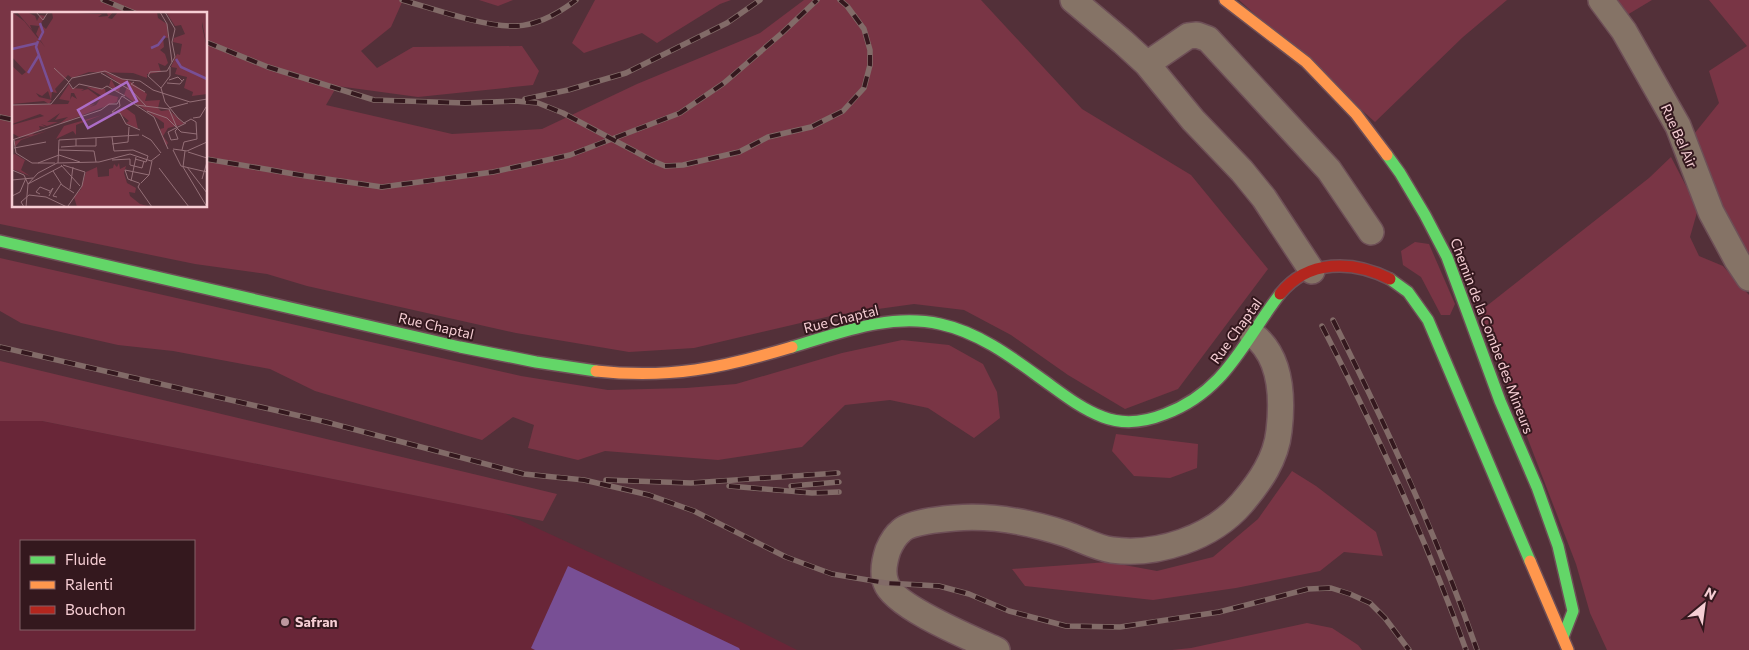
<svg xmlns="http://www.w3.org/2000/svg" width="1749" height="650" font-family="Commissioner,sans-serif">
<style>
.built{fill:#692638;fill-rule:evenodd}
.green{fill:#793545;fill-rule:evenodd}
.water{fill:#784f95}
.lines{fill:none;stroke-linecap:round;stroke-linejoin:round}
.street-casing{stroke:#6e4f57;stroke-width:28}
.fast-casing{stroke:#6e4f57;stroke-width:14}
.slow-casing{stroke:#6e4f57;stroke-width:14}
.jam-casing{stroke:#6e4f57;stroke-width:14}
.street{stroke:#857366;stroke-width:25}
.fast{stroke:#63d668;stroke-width:11}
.slow{stroke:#ff974d;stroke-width:11}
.jam{stroke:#b3261e;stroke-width:11}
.rail-casing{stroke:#826b68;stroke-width:5.5}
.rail{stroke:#34181e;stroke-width:4;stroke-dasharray:11;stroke-linecap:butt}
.poi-dot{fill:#bd979e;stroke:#34181e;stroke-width:2}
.labels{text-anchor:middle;stroke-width:4;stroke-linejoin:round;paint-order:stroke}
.street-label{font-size:14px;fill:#f6ced4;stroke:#34181e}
.poi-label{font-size:14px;font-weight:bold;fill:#f6ced4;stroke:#34181e;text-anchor:start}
.inset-river{fill:none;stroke:#784f95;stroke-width:2.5}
.inset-road{fill:none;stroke:#946f77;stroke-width:1}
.view{fill:#ac6dc7;fill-opacity:0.15;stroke:#ac6dc7;stroke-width:2.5}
.inset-edge{fill:none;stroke:#f6ced4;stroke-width:2.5}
</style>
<rect width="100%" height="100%" fill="#533039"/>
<path class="built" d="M 0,421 L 42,421 L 504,513 L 741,622 L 797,650 L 0,650 ZM 21,541 L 194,541 L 194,629 L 21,629 Z"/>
<path class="green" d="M 0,0 L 403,0 L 391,27 L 361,51 L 377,68 L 413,47 L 522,46 L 539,71 L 533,85 L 418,97 L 337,86 L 326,105 L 452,134 L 542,129 L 637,84 L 760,33 L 804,0 L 981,0 L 1082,109 L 1191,175 L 1268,269 L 1178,389 L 1125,409 L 1068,375 L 1011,335 L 964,310 L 914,304 L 835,315 L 694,348 L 629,352 L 516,333 L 307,286 L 267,274 L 195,264 L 0,224 ZM 14,14 L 206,14 L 206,206 L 14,206 Z
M 479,0 L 513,0 L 498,6 Z
M 595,0 L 731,0 L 720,4 L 657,43 L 642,33 L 584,53 L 572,43 Z
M 1239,0 L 1507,0 L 1463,37 L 1375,122 Z
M 1614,0 L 1652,0 L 1627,15 Z
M 1709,0 L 1749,0 L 1749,254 L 1721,215 L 1690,139 L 1719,103 L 1709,71 L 1747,46 Z
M 1671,157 L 1698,209 L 1690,237 L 1699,256 L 1723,266 L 1749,295 L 1749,650 L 1607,650 L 1590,613 L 1576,564 L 1479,312 L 1649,178 Z
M 1415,242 L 1429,244 L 1455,304 L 1450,315 L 1441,315 L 1421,277 L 1403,265 L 1401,251 Z
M 0,258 L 521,376 L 608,390 L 686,388 L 736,384 L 842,353 L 902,340 L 949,345 L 983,364 L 997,392 L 1000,418 L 974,438 L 928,408 L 890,400 L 845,405 L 802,447 L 718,460 L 605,451 L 578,460 L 528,448 L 534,425 L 513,417 L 482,440 L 315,391 L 270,369 L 173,351 L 118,345 L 21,323 L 0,311 Z
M 0,361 L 557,494 L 543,521 L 42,421 L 0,421 Z
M 1116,434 L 1198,444 L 1197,468 L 1170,478 L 1134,476 L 1112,451 Z
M 1292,471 L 1316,486 L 1376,532 L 1383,556 L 1344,552 L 1320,571 L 1236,588 L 1153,600 L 1025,586 L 1012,569 L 1108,562 L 1157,571 L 1213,557 L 1258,519 Z
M 1307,623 L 1332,628 L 1358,645 L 1362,650 L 1172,650 L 1191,648 Z"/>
<path class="water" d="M 568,566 L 739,648 L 740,650 L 535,650 L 531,648 Z"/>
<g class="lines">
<g class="street-casing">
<path id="street" d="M 1073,0 L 1123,42 L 1147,64 L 1193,120 L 1242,171 L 1264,198 L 1312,271
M 1601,0 L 1624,31 L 1678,126 L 1711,212 L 1737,260 L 1749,278
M 1147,64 L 1188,36 L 1197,35 L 1208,39 L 1329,170 L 1371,232
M 997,650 C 973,639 894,607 886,583 C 882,573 885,559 888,550 C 891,543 896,535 901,531 C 909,522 942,519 955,518 C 994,515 1030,522 1066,534 C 1081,539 1097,548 1112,550 C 1157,556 1212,538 1242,503 C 1260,482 1276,459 1279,431 C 1283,397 1282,356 1252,334"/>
</g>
<g class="fast-casing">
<path id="fast" d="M 1387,155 L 1400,173 L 1425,215 L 1447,257 L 1500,401 L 1537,487 L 1558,546 L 1573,611 L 1563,637
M 0,241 L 460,347 L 536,362 L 596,371
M 1390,279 L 1408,292 L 1428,320 L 1530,561
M 792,347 C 840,333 889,313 940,324 C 977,332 1009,355 1039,377 C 1059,391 1079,408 1103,417 C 1124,425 1145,422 1165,414 C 1226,391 1243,342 1280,294"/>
</g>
<g class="slow-casing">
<path id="slow" d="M 1225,0 L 1306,62 L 1356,114 L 1387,155
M 596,371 C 670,379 722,368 792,347
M 1530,561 L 1568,650"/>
</g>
<g class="jam-casing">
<path id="jam" d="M 1280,294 C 1308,259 1353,260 1390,279"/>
</g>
<use href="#street" class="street"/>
<use href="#fast" class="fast"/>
<use href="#slow" class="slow"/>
<use href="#jam" class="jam"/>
<g class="rail-casing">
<path id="rail" d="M 103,0 L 137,14
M 402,0 C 435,9 483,27 516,26 C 538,25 559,13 576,0
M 206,42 L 268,67 L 374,100 L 465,103 L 515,101 L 538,103 L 563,113 L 653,161 L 665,166 L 683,165 L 739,152 L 768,137 L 811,127 L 843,111 L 864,88 L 870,65 L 870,50 L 864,29 L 847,6 L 840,0
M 525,99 L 568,90 L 626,73 L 727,23 L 760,0
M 0,117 L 14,120
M 206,159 L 306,176 L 382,187 L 493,172 L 570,155 L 680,113 L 724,83 L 782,33 L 817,0
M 1333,320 C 1387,427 1437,536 1477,650
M 1322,326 C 1376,431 1426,538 1466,650
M 0,347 L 326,422 L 524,474 L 584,480 L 649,495 L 694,511 L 786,557 L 832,574 L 886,583 L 939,586 L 969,594 L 1009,611 L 1066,626 L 1120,627 L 1219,612 L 1308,589 L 1331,588 L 1350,594 L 1370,603 L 1385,618 L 1409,650
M 606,480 L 691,483 L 838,473
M 729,486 L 812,493 L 839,492
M 791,486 L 839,482"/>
</g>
<use href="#rail" class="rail"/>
</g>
<circle class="poi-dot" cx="285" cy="622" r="5"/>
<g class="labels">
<g class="street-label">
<text transform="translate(1679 136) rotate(66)" y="5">Rue Bel Air</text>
<text transform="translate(841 319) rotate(-14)" y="5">Rue Chaptal</text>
<text transform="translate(436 326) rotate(13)" y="5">Rue Chaptal</text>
<text transform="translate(1236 331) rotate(-54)" y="5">Rue Chaptal</text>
<text transform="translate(1492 336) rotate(69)" y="5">Chemin de la Combe des Mineurs</text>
</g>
<g class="poi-label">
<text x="295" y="627">Safran</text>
</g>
</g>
<g transform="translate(12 12)">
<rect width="195" height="195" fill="#533039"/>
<path d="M 0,0 L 12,9 L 33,35 L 24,22 L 28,12 L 34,17 L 41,6 L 40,0 L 90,2 L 86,5 L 96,4 L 95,1 L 101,0 L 96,6 L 100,7 L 106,0 L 145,0 L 146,6 L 155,12 L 156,26 L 151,25 L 152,35 L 148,38 L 153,42 L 156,51 L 153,54 L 146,51 L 149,60 L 135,62 L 135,66 L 121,61 L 77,60 L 60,66 L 56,63 L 43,77 L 45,81 L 40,80 L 39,88 L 36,79 L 30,84 L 24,81 L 27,85 L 40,88 L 37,92 L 32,89 L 0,92 L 0,54 L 10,63 L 14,60 L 0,45 ZM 5,0 L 15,0 L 23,4 L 25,9 L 28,3 L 34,4 L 27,14 L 18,13 L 20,18 ZM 154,0 L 195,0 L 195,34 L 190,10 L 190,14 L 195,36 L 195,82 L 180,84 L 181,80 L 172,76 L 175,65 L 163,62 L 165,56 L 159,55 L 165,42 L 168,43 L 170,32 L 161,30 L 162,26 L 173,22 L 169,13 L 163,14 ZM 92,60 L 119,70 L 135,82 L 133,89 L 148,88 L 146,96 L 149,99 L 157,98 L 172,112 L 156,116 L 151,124 L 156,131 L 154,134 L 148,117 L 152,116 L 152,111 L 112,83 L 116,72 L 109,72 L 107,80 L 97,74 L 99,67 L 104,76 L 108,72 ZM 57,72 L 59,76 L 72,77 L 69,79 L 76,77 L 87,85 L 83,90 L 80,82 L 82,87 L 77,93 L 83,92 L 78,95 L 84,93 L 90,84 L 75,75 L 93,77 L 94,82 L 106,85 L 105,90 L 47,112 L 56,105 L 43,108 L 48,101 L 35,110 L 46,110 L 35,114 L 29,112 L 34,115 L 27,114 L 28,117 L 20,123 L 35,119 L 9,128 L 3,135 L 3,129 L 19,124 L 7,125 L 0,121 L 0,113 L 32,104 L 28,102 L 0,112 L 0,93 L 56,92 L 60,84 L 65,87 L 62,81 L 59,81 L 58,89 L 47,87 ZM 112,95 L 123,103 L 126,117 L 114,111 L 117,109 L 106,100 ZM 90,103 L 64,113 L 64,123 L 61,119 L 44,127 L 52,114 ZM 3,142 L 13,148 L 9,158 L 18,164 L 0,157 L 0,143 ZM 107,151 L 108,157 L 114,154 L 112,161 L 115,171 L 124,176 L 123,181 L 117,180 L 118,184 L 128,192 L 139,195 L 65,195 L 62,185 L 69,177 L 74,160 L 85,155 L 86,165 L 97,164 L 97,157 L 101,156 L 102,152 L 105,155 Z" fill="#793545"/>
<path class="inset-river" d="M 27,28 L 31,20 L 28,11M 26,29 L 24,35 L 40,80M 139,36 L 146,33 L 153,24M 0,37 L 26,31M 164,47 L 169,55 L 195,67M 16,61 L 27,43"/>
<path class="inset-road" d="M 24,0 L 31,8 L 36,0M 148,0 L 155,12 L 160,50M 153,0 L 163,17 L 160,30 L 163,45 L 155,59 L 138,60 L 136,64 L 149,76 L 153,90 L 166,106 L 172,111 L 179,107 L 184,110 L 185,127 L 172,130 L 170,138M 42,56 L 57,70M 89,61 L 120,79 L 134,94M 157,68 L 166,65 L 170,69M 122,70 L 119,72 L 133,80M 57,71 L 61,77 L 67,72 L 90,77 L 95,74 L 113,84M 155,71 L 168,72 L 172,67M 149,76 L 158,64 L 158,55M 107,88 L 108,94 L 100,100 L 108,101 L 114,112 L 128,118M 0,93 L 39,92 L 60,66 L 93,59 L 110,67 L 128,69 L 141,78 L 178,90 L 195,87M 124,93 L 157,97 L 165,116M 157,96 L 176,91M 135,99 L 155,106 L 169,120 L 185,122M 181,106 L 188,105 L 194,95M 165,117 L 163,119 L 166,127 L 159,128 L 156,120 L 174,111M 130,123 L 139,128 L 149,141M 100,125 L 102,139 L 121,138 L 136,144 L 134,150 L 123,147M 64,127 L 64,134 L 84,134 L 84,126M 0,128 L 89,98 L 97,92 L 105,92 L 110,84 L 142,105 L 156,137M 2,128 L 4,141 L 20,151 L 43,151M 100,132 L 116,130 L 117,115M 49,135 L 64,134M 2,136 L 34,130M 161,137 L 175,139 L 195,130M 46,138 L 82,139 L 84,150M 161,138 L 169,154 L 195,160M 176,140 L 195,146M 100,148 L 118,147 L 118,153 L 130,156 L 132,149M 26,151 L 47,143 L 68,150M 46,151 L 47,128 L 127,123M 49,153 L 68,174M 51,153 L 73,160 L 70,174 L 56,194M 171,155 L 173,139M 171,155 L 195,195M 175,155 L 195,181M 147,156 L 177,195M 0,158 L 12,163 L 16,172 L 50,154M 41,159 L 50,173 L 62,181M 190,167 L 195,150M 0,168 L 21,166M 119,169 L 124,145M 127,171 L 116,167 L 113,158 L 137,163M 128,171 L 126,175 L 140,195M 129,171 L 137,163 L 140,149M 58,177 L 61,155M 37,181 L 41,176 L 37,184M 28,182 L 24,180 L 28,175 L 38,179M 0,184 L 8,180 L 14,166M 45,185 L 41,184 L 49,172M 12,195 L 9,190 L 17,183 L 34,185 L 55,195M 14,195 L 16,172 L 26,161 L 45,151 L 87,150 L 118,142 L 139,149 L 148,142"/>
<path class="view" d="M 115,70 L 125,89 L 76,116 L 66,98 Z"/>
<rect width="195" height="195" class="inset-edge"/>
</g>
<rect x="20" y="540" width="175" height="90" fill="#34181e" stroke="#826167"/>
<rect x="30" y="556" width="25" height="8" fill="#63d668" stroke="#826167"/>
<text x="65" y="565" font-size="15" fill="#f6ced4">Fluide</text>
<rect x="30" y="581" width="25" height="8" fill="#ff974d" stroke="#826167"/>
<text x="65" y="590" font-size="15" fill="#f6ced4">Ralenti</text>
<rect x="30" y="606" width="25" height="8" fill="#b3261e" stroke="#826167"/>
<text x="65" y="615" font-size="15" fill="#f6ced4">Bouchon</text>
<g transform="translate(1704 605) rotate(29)" stroke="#34181e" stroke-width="4" paint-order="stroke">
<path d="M0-4L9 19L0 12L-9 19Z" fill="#f6ced4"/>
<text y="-8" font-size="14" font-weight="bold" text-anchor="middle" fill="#f6ced4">N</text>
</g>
</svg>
